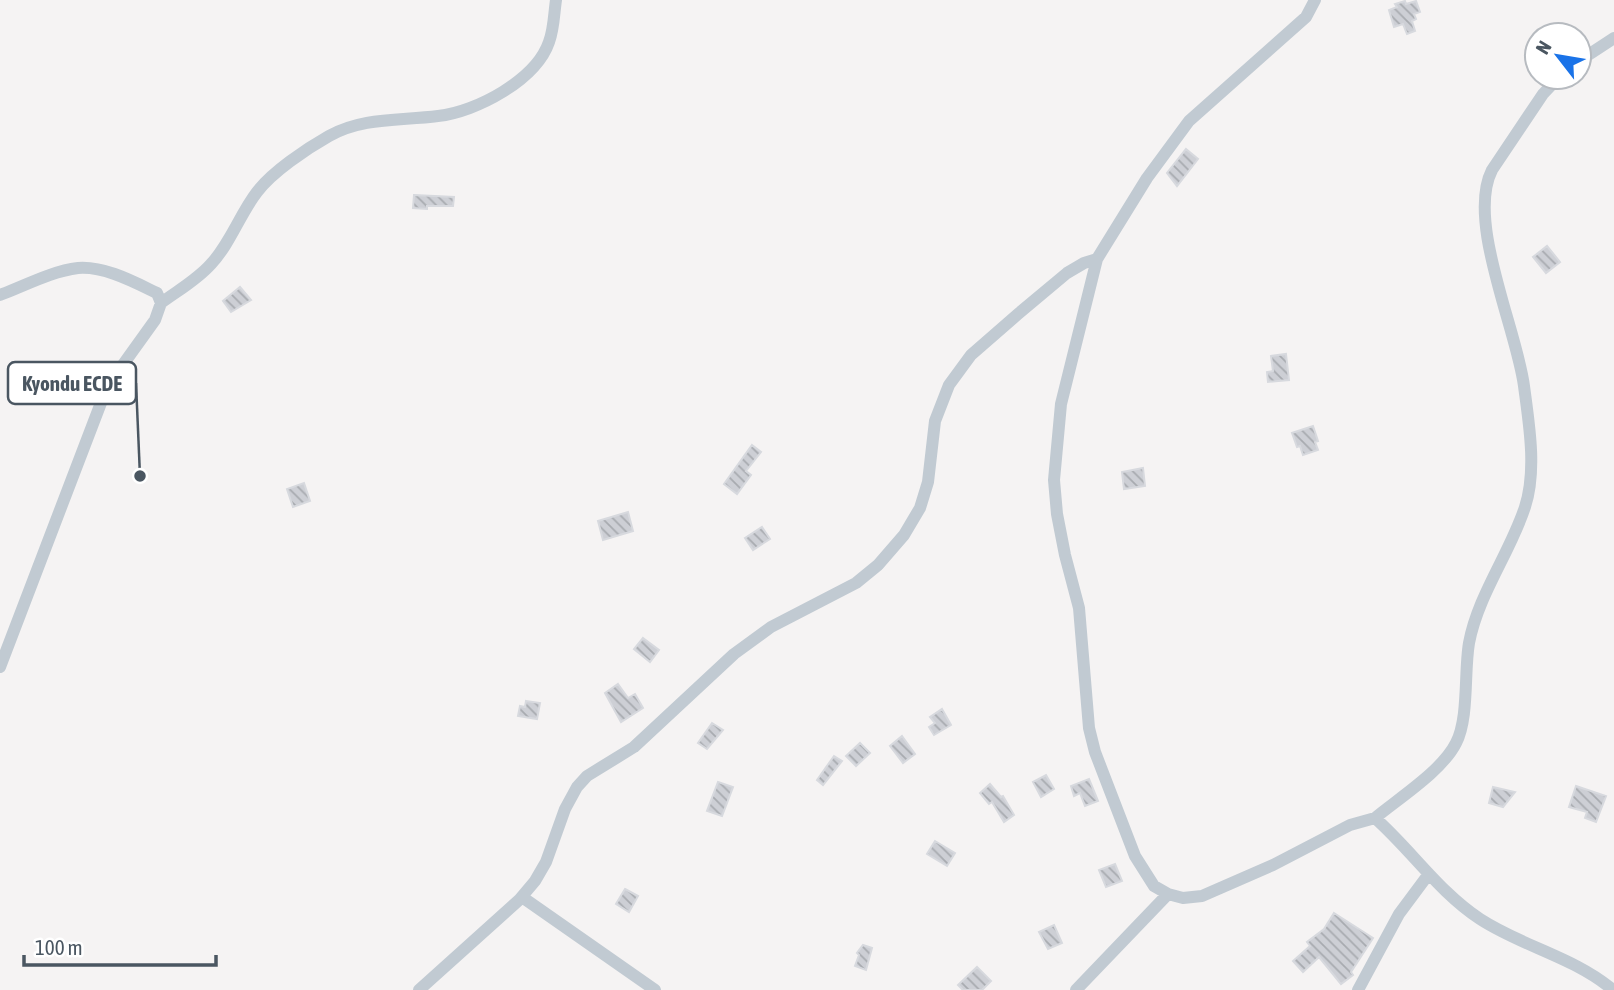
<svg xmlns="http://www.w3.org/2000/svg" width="1614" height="990" font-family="'Asap Condensed',sans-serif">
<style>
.building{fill:url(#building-back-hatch);stroke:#d7d9de;stroke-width:2}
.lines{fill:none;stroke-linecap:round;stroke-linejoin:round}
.minor{stroke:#c1cad2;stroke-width:12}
.leader{fill:none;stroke:#4a5661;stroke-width:2.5}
.callout-dot{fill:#4a5661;stroke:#fff;stroke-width:2.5}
.callout{fill:#fff;stroke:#4a5661;stroke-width:2.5}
.callout-label{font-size:21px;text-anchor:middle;font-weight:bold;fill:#4a5661}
</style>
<defs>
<pattern id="building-back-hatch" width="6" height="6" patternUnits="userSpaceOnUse" patternTransform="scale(1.75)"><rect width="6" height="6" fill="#cdcfd5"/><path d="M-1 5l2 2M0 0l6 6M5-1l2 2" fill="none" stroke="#a8abb0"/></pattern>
</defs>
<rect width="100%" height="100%" fill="#f5f3f3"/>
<path class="building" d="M 1405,1 L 1406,4 L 1416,1 L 1420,12 L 1414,14 L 1416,19 L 1412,21 L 1415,31 L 1407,34 L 1403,24 L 1394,27 L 1389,10 L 1397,7 L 1395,4 Z
M 1186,149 L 1198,159 L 1177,186 L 1167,173 Z
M 414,195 L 454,197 L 453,206 L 427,206 L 427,209 L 413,208 Z
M 1547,246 L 1560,262 L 1546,273 L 1533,257 Z
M 240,287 L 251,300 L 231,312 L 223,301 Z
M 1286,354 L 1289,380 L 1268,382 L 1267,372 L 1273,371 L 1271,356 Z
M 1313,426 L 1318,441 L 1315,442 L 1318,450 L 1303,455 L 1300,446 L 1297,447 L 1292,433 Z
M 752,445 L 761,452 L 746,471 L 751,475 L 737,494 L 724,484 Z
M 1143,468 L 1145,486 L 1124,489 L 1122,472 Z
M 304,483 L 310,501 L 293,507 L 287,489 Z
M 628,512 L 633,531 L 603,540 L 598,521 Z
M 762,527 L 770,539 L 753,550 L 745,538 Z
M 643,638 L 659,650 L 650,662 L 634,649 Z
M 618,684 L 628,698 L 635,694 L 643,708 L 621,722 L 605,693 Z
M 526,701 L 540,703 L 537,719 L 518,716 L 520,706 L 525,707 Z
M 942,709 L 951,725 L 934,735 L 929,727 L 935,723 L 930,717 Z
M 712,723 L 723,730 L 707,749 L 698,743 Z
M 902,736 L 915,754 L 903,763 L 890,746 Z
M 860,743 L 870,753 L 856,766 L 846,756 Z
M 834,756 L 842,761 L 823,785 L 817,780 Z
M 1046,775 L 1054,789 L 1041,797 L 1033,782 Z
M 1089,779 L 1098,801 L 1085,806 L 1080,793 L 1074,796 L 1071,786 Z
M 718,782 L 733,787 L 722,816 L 707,811 Z
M 990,784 L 1001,797 L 1003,796 L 1014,815 L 1004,822 L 992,802 L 989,804 L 980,793 Z
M 1576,786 L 1606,796 L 1596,822 L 1585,818 L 1587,812 L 1569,807 Z
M 1493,787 L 1515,792 L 1503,807 L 1489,803 Z
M 935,841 L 955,853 L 947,866 L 927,854 Z
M 1115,864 L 1122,881 L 1106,887 L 1099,870 Z
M 625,889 L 638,896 L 629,912 L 616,904 Z
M 1334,913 L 1373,938 L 1351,972 L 1353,975 L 1341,984 L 1319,957 L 1303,972 L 1293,961 L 1310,946 L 1307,942 L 1324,929 Z
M 1054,925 L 1062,943 L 1048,949 L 1039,932 Z
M 863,945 L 872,948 L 866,970 L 855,966 L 859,955 L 857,953 Z
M 977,967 L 991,981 L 982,990 L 963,990 L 958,985 Z"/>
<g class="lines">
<path class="minor" d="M 1315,0 L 1306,17 L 1189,121 L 1147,178 L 1097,259 L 1061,404 L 1054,480 L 1057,514 L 1065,555 L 1079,608 L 1089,728 L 1095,752 L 1135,856 L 1154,886 L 1168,894 L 1183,898 L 1202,896 L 1273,865 L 1350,825 L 1375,818 C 1412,851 1439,892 1480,919 C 1523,947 1574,957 1613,990
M 1579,61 L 1614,38
M 0,295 C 24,286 52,271 78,268 C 105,266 134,282 157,293 L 161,303 L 155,320 L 122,366 L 104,395 L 0,667
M 161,303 C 177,291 197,280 211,264 C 230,244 240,214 257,192 C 272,172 306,149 329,136 C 363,117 400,121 438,116 C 476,112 536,80 549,42 C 554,29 554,13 556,0
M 1375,818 C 1399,798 1442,771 1456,743 C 1469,718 1464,672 1469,643 C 1478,595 1510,553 1525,507 C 1537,470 1529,424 1524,386 C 1517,330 1466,221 1492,170 L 1543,94 L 1559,77
M 522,897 L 655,990
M 419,990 L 519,900 L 535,881 L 546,862 L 565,809 L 577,787 L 587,776 L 634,747 L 734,654 L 771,627 L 856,583 L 878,565 L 904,535 L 920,508 L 928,482 L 935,421 L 949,385 L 971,355 L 1018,314 L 1067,273 L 1084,263 L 1097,259
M 1076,990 L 1168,894
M 1358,990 L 1399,914 L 1428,875"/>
</g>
<path class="leader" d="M140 476L136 383"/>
<circle class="callout-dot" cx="140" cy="476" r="7"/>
<rect class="callout" x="8" y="362" width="128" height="42" rx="7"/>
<g class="callout-label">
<text x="72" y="391">Kyondu ECDE</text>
</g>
<g transform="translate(1558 56) rotate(301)"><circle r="33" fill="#ffffff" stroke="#b7bbc0" stroke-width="2"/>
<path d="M0-5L12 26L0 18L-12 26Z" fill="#1a73e8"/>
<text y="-10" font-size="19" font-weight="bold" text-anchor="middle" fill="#4a5661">N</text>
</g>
<path d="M24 955v10h192v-10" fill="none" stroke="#4a5661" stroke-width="3.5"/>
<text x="35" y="955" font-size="21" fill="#4a5661" stroke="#ffffff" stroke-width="5" paint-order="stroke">100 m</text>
</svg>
